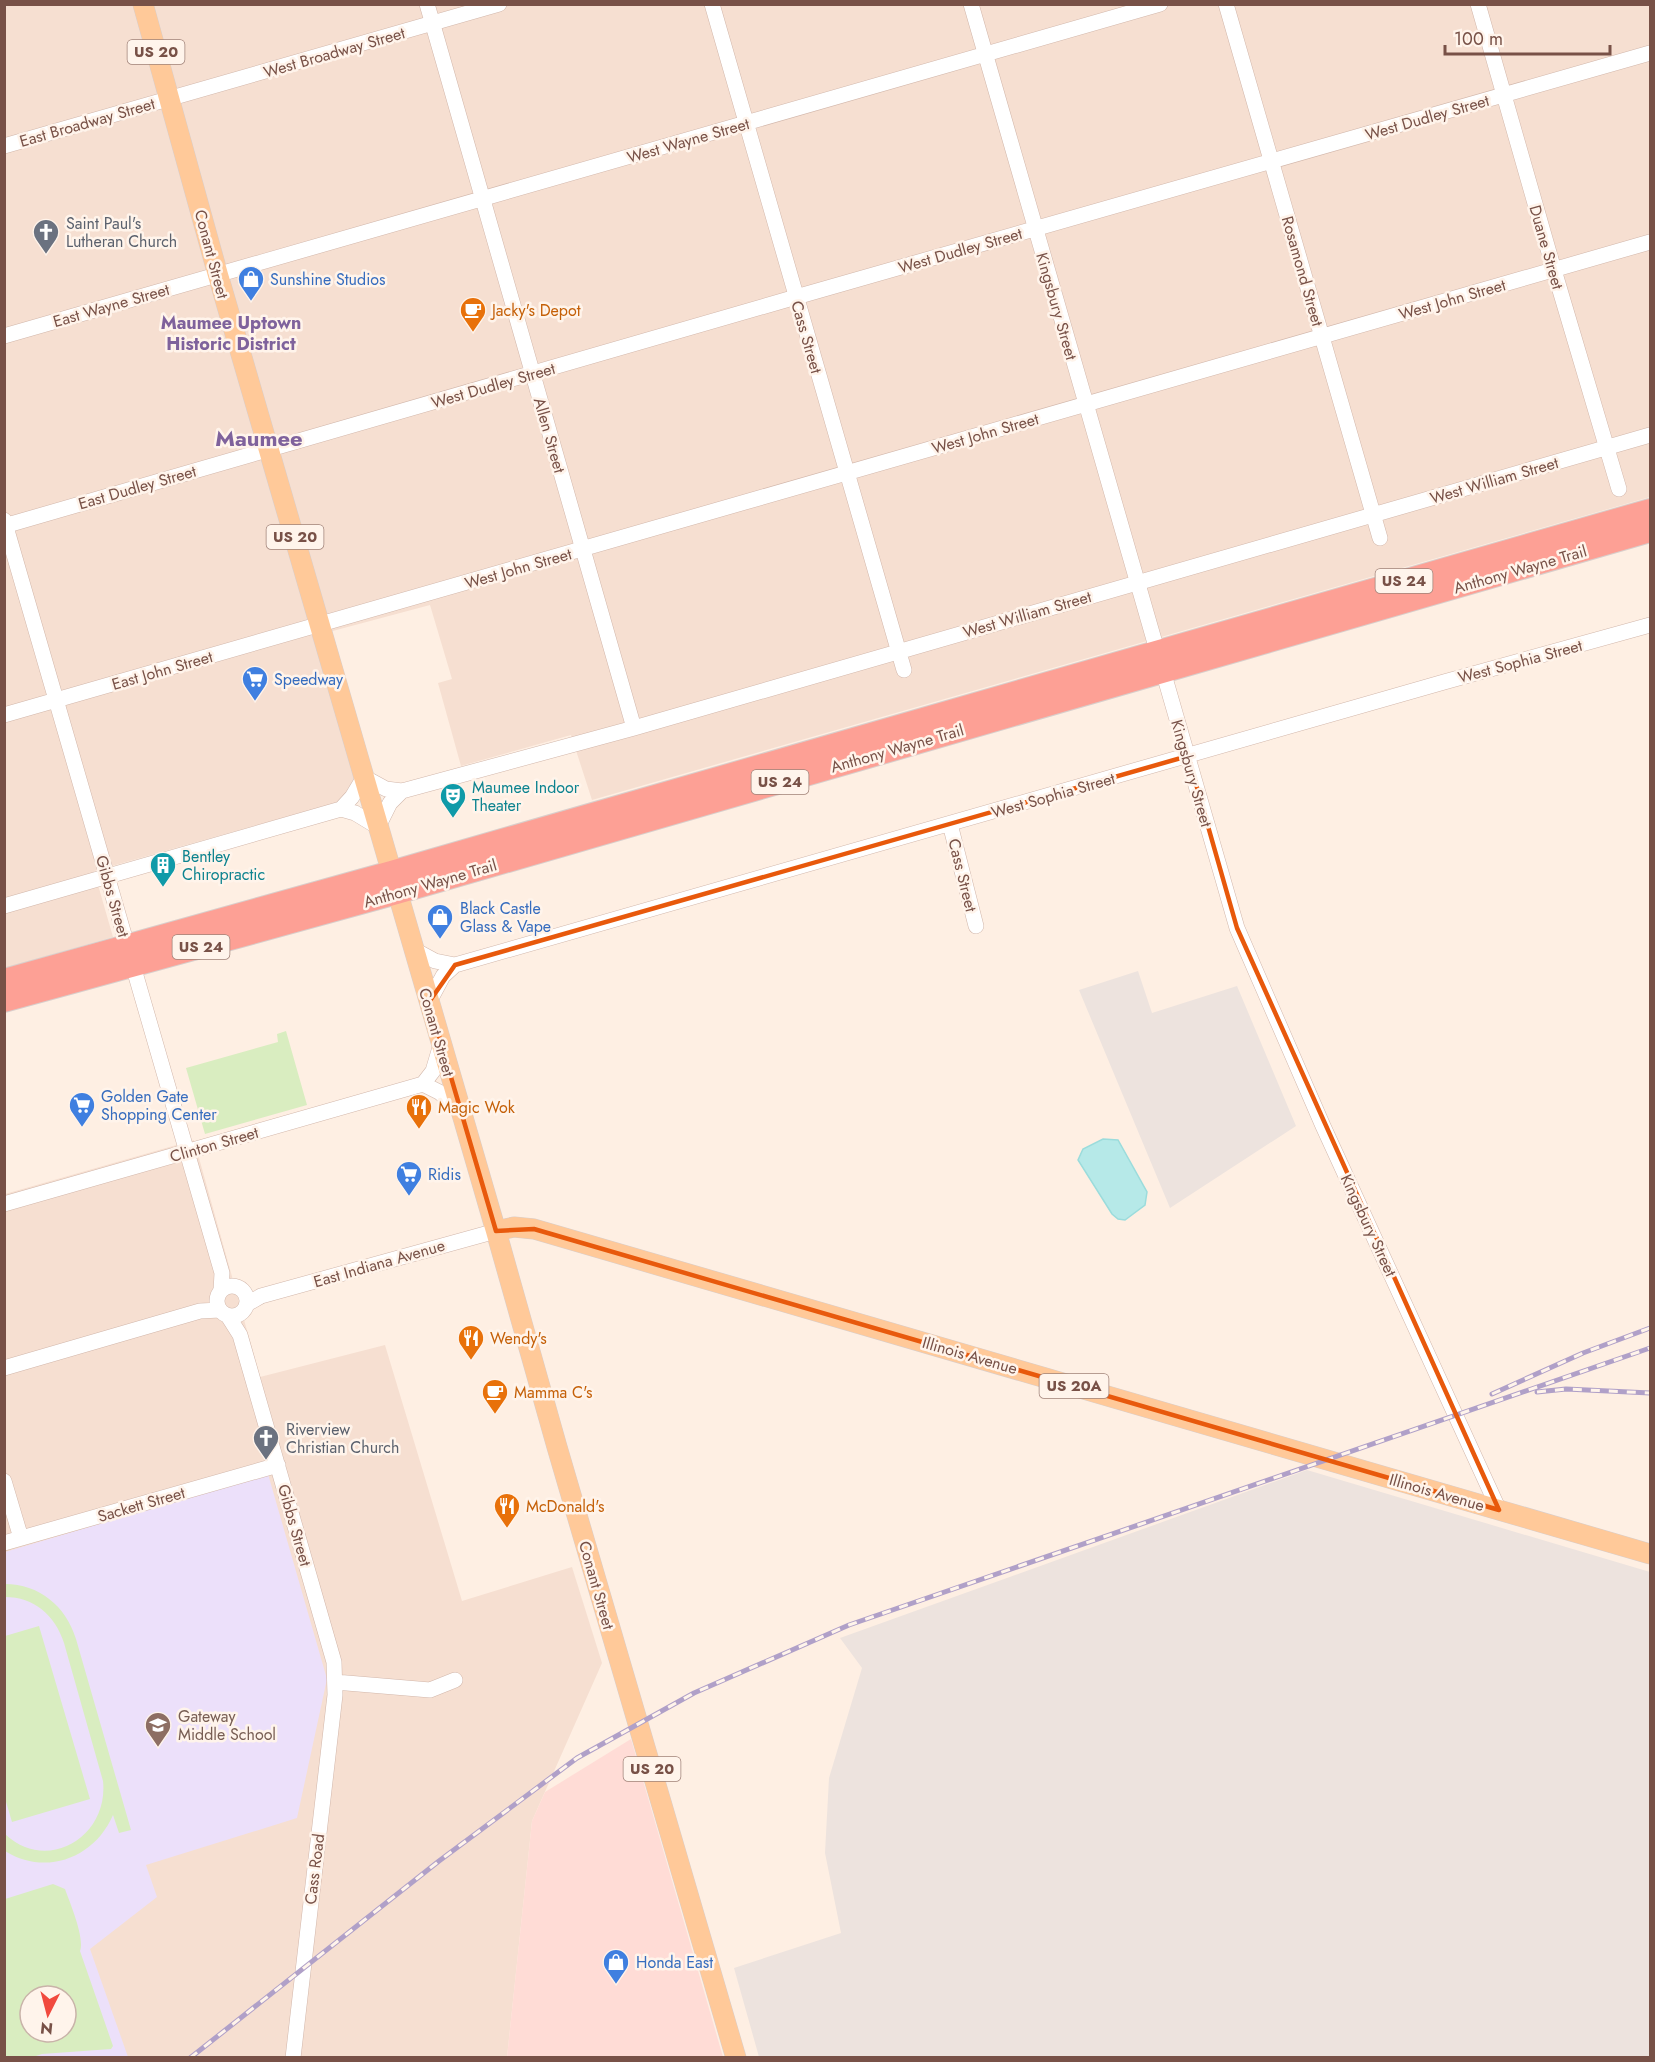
<svg xmlns="http://www.w3.org/2000/svg" width="1655" height="2062" font-family="Jost,sans-serif">
<style>
.residential{fill:#f6dfd1;fill-rule:evenodd}
.commercial{fill:#ffdcd6}
.industrial{fill:#ede3de}
.education{fill:#ece0fa;fill-rule:evenodd}
.green{fill:#d9edc0;fill-rule:evenodd}
.water{fill:#b6e9e8;stroke:#9bdcdc;stroke-width:1.5}
.lines{fill:none;stroke-linecap:round;stroke-linejoin:round}
.minor-casing{stroke:#d2b7ab;stroke-width:16}
.major-casing{stroke:#d9cecb;stroke-width:21}
.highway-casing{stroke:#d9cecb;stroke-width:24}
.minor{stroke:#fff;stroke-width:15}
.major{stroke:#ffc999;stroke-width:20}
.highway{stroke:#fda095;stroke-width:22}
.rail-casing{stroke:#b0a0c8;stroke-width:5}
.rail{stroke:#fff4eb;stroke-width:3;stroke-dasharray:9;stroke-linecap:butt}
.marked{fill:none;stroke:#e8590c;stroke-width:4.5;stroke-linejoin:round}
.labels{text-anchor:middle;stroke-width:5;stroke-linejoin:round;paint-order:stroke}
.shield{fill:#fff4eb;stroke:#a08278;stroke-width:1.5}
.shield-label{font-size:15px;font-weight:bold;fill:#785147}
.street-label{font-size:16px;fill:#785147;stroke:#fff4eb}
.worship-label{font-size:16px;fill:#5b616d;stroke:#fff4eb;text-anchor:start}
.shop-label{font-size:16px;fill:#366cbe;stroke:#fff4eb;text-anchor:start}
.food-label{font-size:16px;fill:#c56008;stroke:#fff4eb;text-anchor:start}
.culture-label{font-size:16px;fill:#0d838f;stroke:#fff4eb;text-anchor:start}
.education-label{font-size:16px;fill:#785e54;stroke:#fff4eb;text-anchor:start}
.neighbourhood-label{font-size:18px;font-weight:bold;fill:#7f629c;stroke:#fff4eb}
.district-label{font-size:22px;font-weight:bold;fill:#7f629c;stroke:#fff4eb}
</style>
<rect width="100%" height="100%" fill="#feefe3"/>
<path class="residential" d="M 5,5 L 1650,5 L 1650,497 L 592,800 L 571,735 L 461,766 L 438,683 L 452,679 L 430,605 L 314,636 L 360,796 L 94,871 L 113,937 L 5,968 Z
M 194,1140 L 260,1377 L 385,1345 L 462,1601 L 572,1567 L 602,1663 L 532,1821 L 507,2057 L 5,2058 L 5,1194 ZM 30,1996 L 66,1996 L 66,2032 L 30,2032 Z"/>
<path class="commercial" d="M 631,1739 L 723,2057 L 507,2057 L 532,1821 L 545,1792 Z"/>
<path class="industrial" d="M 1138,971 L 1152,1013 L 1237,986 L 1296,1126 L 1170,1208 L 1079,990 Z
M 1307,1470 L 1650,1572 L 1650,2057 L 759,2057 L 734,1968 L 841,1933 L 825,1853 L 829,1778 L 862,1668 L 840,1638 Z"/>
<path class="education" d="M 268,1474 L 327,1679 L 297,1818 L 146,1865 L 157,1897 L 90,1949 L 128,2057 L 5,2058 L 5,1552 ZM 30,1996 L 66,1996 L 66,2032 L 30,2032 Z"/>
<path class="green" d="M 286,1031 L 307,1105 L 205,1134 L 186,1068 L 278,1042 L 277,1034 Z
M 5,1584 C 39,1584 66,1606 76,1639 L 131,1830 L 119,1833 L 113,1815 C 94,1859 45,1876 5,1851 L 5,1834 C 47,1874 109,1837 103,1781 L 64,1643 C 55,1615 34,1597 5,1597 Z
M 39,1626 L 90,1799 L 12,1822 L 4,1795 L 5,1636 Z
M 53,1884 L 65,1889 C 70,1903 85,1938 80,1951 L 113,2046 L 111,2049 L 42,2054 L 33,2057 L 5,2057 L 5,1899 ZM 30,1996 L 66,1996 L 66,2032 L 30,2032 Z"/>
<path class="water" d="M 1103,1139 L 1118,1140 L 1147,1192 L 1145,1205 L 1125,1220 L 1118,1219 L 1112,1214 L 1078,1160 L 1083,1149 Z"/>
<g class="lines">
<g class="minor-casing">
<path id="minor" d="M 427,4 L 634,728
M 712,4 L 904,670
M 971,4 L 1237,928 L 1323,1126 L 1499,1510
M 1226,4 L 1380,538
M 1478,4 L 1554,270 L 1619,489
M 4,146 L 499,4
M 4,336 L 1160,4
M 4,520 L 222,1273 L 221,1291
M 4,526 L 796,297 L 1650,53
M 4,715 L 1650,242
M 341,809 L 352,797 L 364,777 L 386,789 L 402,791 L 634,728 L 1650,435
M 950,824 L 976,926
M 4,906 L 341,809 L 355,813 L 378,827 L 390,803 L 402,791
M 413,949 L 435,961 L 455,965
M 429,1002 L 443,976 L 455,965 L 1444,682 L 1650,625
M 423,1084 L 439,1092 L 460,1109
M 4,1204 L 423,1084 L 433,1071 L 441,1044
M217 1301a15 15 0 1 1 30 0a15 15 0 1 1-30 0Z
M 247,1304 L 261,1296 L 496,1231
M 228,1316 L 240,1335 L 334,1662 L 335,1695 L 293,2058
M 4,1368 L 200,1311 L 220,1310
M 4,1481 L 21,1538
M 4,1543 L 278,1465
M 335,1682 L 430,1690 L 455,1680"/>
</g>
<g class="major-casing">
<path id="major" d="M 143,4 L 218,275 L 496,1231 L 557,1447 L 736,2058
M 496,1231 L 514,1227 L 534,1229 L 1650,1554"/>
</g>
<g class="highway-casing">
<path id="highway" d="M 4,980 L 391,872 L 1650,510
M 4,1001 L 397,893 L 1650,531"/>
</g>
<use href="#minor" class="minor"/>
<use href="#major" class="major"/>
<use href="#highway" class="highway"/>
<g class="rail-casing">
<path id="rail" d="M 1537,1392 L 1566,1389 L 1650,1393
M 1492,1394 L 1583,1353 L 1650,1328
M 190,2058 L 439,1861 L 577,1758 L 694,1693 L 849,1625 L 1650,1348"/>
</g>
<use href="#rail" class="rail"/>
</g>
<path class="marked" d="M 1188,756 L 1237,928 L 1499,1510 L 534,1229 L 496,1231 L 429,1002 L 455,965 Z"/>
<defs>
<g id="church-pin" transform="scale(1.35)"><path d="M0 17L-7.5 6A9.5 9.5 0 1 1 7.5 6Z" fill="#6b7280" stroke="#fff4eb"/><path d="M-1.2-6h2.4v3.5h3.3v2.4h-3.3V6h-2.4V-.1h-3.3v-2.4h3.3Z" fill="#fff"/></g>
<g id="shop-pin" transform="scale(1.35)"><path d="M0 17L-7.5 6A9.5 9.5 0 1 1 7.5 6Z" fill="#3f7fe0" stroke="#fff4eb"/><path d="M-5-2.5h2.3a2.7 3.5 0 0 1 5.4 0H5L5.5 6h-11ZM-1.5-2.5h3a1.5 2.3 0 0 0-3 0Z" fill="#fff"/></g>
<g id="cafe-pin" transform="scale(1.35)"><path d="M0 17L-7.5 6A9.5 9.5 0 1 1 7.5 6Z" fill="#e8710a" stroke="#fff4eb"/><path d="M-5.5-4.5H6V0H3Q3 3.5 0 3.5H-2.5Q-5.5 3.5-5.5 0ZM3-3.2v2h1.7v-2ZM-6 4.5H4V6H-6Z" fill="#fff"/></g>
<g id="supermarket-pin" transform="scale(1.35)"><path d="M0 17L-7.5 6A9.5 9.5 0 1 1 7.5 6Z" fill="#3f7fe0" stroke="#fff4eb"/><path d="M-6-5.5h2.5l.6 2H6L4.5 2H-2.5L-4.4-4H-6ZM-1.5 3.2a1.3 1.3 0 1 0 .1 0ZM3 3.2a1.3 1.3 0 1 0 .1 0Z" fill="#fff"/></g>
<g id="theatre-pin" transform="scale(1.35)"><path d="M0 17L-7.5 6A9.5 9.5 0 1 1 7.5 6Z" fill="#0f9aa8" stroke="#fff4eb"/><path d="M-5-5.5Q0-4 5-5.5V0Q5 5 0 6Q-5 5-5 0ZM-3.3-2.5H-1v1.5H-3.3ZM1-2.5H3.3v1.5H1ZM-2.8 1Q0 5.5 2.8 1Z" fill="#fff"/></g>
<g id="building-pin" transform="scale(1.35)"><path d="M0 17L-7.5 6A9.5 9.5 0 1 1 7.5 6Z" fill="#0f9aa8" stroke="#fff4eb"/><path d="M-4-6H4V6H1V3H-1V6H-4ZM-2.5-4.3h1.7v1.8h-1.7ZM.8-4.3h1.7v1.8H.8ZM-2.5-1h1.7V.8h-1.7ZM.8-1h1.7V.8H.8Z" fill="#fff"/></g>
<g id="restaurant-pin" transform="scale(1.35)"><path d="M0 17L-7.5 6A9.5 9.5 0 1 1 7.5 6Z" fill="#e8710a" stroke="#fff4eb"/><path d="M-5-6h1v4h1v-4h1v4h1v-4h1v5L-1.5 .5V6h-2V.5L-5-1ZM5-6V6H3V1.5H1.5Q1.5-4 5-6Z" fill="#fff"/></g>
<g id="school-pin" transform="scale(1.35)"><path d="M0 17L-7.5 6A9.5 9.5 0 1 1 7.5 6Z" fill="#8d6e63" stroke="#fff4eb"/><path d="M0-5L7-2L0 1L-7-2ZM-4 1L0 2.5L4 1V4Q0 6-4 4Z" fill="#fff"/></g>
</defs>
<g fill-rule="evenodd">
<use href="#church-pin" x="46" y="232"/>
<use href="#shop-pin" x="251" y="279"/>
<use href="#cafe-pin" x="473" y="310"/>
<use href="#supermarket-pin" x="255" y="679"/>
<use href="#theatre-pin" x="453" y="796"/>
<use href="#building-pin" x="163" y="865"/>
<use href="#shop-pin" x="440" y="917"/>
<use href="#supermarket-pin" x="82" y="1105"/>
<use href="#restaurant-pin" x="419" y="1107"/>
<use href="#supermarket-pin" x="409" y="1174"/>
<use href="#restaurant-pin" x="471" y="1338"/>
<use href="#cafe-pin" x="495" y="1392"/>
<use href="#church-pin" x="266" y="1438"/>
<use href="#restaurant-pin" x="507" y="1506"/>
<use href="#school-pin" x="158" y="1725"/>
<use href="#shop-pin" x="616" y="1962"/>
</g>
<g class="labels">
<g class="shield">
<rect x="127.5" y="40" width="57" height="24" rx="4.5"/>
<rect x="266.5" y="525" width="57" height="24" rx="4.5"/>
<rect x="1375.5" y="569" width="57" height="24" rx="4.5"/>
<rect x="751.5" y="770" width="57" height="24" rx="4.5"/>
<rect x="172.5" y="935" width="57" height="24" rx="4.5"/>
<rect x="1039.5" y="1374" width="69" height="24" rx="4.5"/>
<rect x="623.5" y="1757" width="57" height="24" rx="4.5"/>
</g>
<g class="shield-label">
<text x="156" y="57">US 20</text>
<text x="295" y="542">US 20</text>
<text x="1404" y="586">US 24</text>
<text x="780" y="787">US 24</text>
<text x="201" y="952">US 24</text>
<text x="1074" y="1391">US 20A</text>
<text x="652" y="1774">US 20</text>
</g>
<g class="street-label">
<text transform="translate(334 52) rotate(-16)" y="6">West Broadway Street</text>
<text transform="translate(1427 117) rotate(-16)" y="6">West Dudley Street</text>
<text transform="translate(87 122) rotate(-16)" y="6">East Broadway Street</text>
<text transform="translate(688 140) rotate(-16)" y="6">West Wayne Street</text>
<text transform="translate(1547 247) rotate(74)" y="6">Duane Street</text>
<text transform="translate(960 250) rotate(-16)" y="6">West Dudley Street</text>
<text transform="translate(212 254) rotate(75)" y="6">Conant Street</text>
<text transform="translate(1303 271) rotate(74)" y="6">Rosamond Street</text>
<text transform="translate(1452 299) rotate(-16)" y="6">West John Street</text>
<text transform="translate(111 305) rotate(-16)" y="6">East Wayne Street</text>
<text transform="translate(1057 306) rotate(74)" y="6">Kingsbury Street</text>
<text transform="translate(807 337) rotate(74)" y="6">Cass Street</text>
<text transform="translate(493 385) rotate(-16)" y="6">West Dudley Street</text>
<text transform="translate(985 433) rotate(-16)" y="6">West John Street</text>
<text transform="translate(550 435) rotate(74)" y="6">Allen Street</text>
<text transform="translate(1494 480) rotate(-16)" y="6">West William Street</text>
<text transform="translate(137 487) rotate(-16)" y="6">East Dudley Street</text>
<text transform="translate(518 568) rotate(-16)" y="6">West John Street</text>
<text transform="translate(1520 569) rotate(-16)" y="6">Anthony Wayne Trail</text>
<text transform="translate(1027 614) rotate(-16)" y="6">West William Street</text>
<text transform="translate(1520 661) rotate(-15)" y="6">West Sophia Street</text>
<text transform="translate(162 670) rotate(-16)" y="6">East John Street</text>
<text transform="translate(897 748) rotate(-16)" y="6">Anthony Wayne Trail</text>
<text transform="translate(1192 773) rotate(74)" y="6">Kingsbury Street</text>
<text transform="translate(1053 795) rotate(-16)" y="6">West Sophia Street</text>
<text transform="translate(963 875) rotate(76)" y="6">Cass Street</text>
<text transform="translate(430 883) rotate(-16)" y="6">Anthony Wayne Trail</text>
<text transform="translate(113 896) rotate(74)" y="6">Gibbs Street</text>
<text transform="translate(437 1032) rotate(74)" y="6">Conant Street</text>
<text transform="translate(214 1144) rotate(-16)" y="6">Clinton Street</text>
<text transform="translate(1369 1225) rotate(65)" y="6">Kingsbury Street</text>
<text transform="translate(379 1263) rotate(-16)" y="6">East Indiana Avenue</text>
<text transform="translate(970 1355) rotate(16)" y="6">Illinois Avenue</text>
<text transform="translate(1437 1492) rotate(16)" y="6">Illinois Avenue</text>
<text transform="translate(141 1504) rotate(-16)" y="6">Sackett Street</text>
<text transform="translate(295 1525) rotate(74)" y="6">Gibbs Street</text>
<text transform="translate(597 1585) rotate(74)" y="6">Conant Street</text>
<text transform="translate(314 1869) rotate(-83)" y="6">Cass Road</text>
</g>
<g class="worship-label">
<text x="66" y="229">Saint Paul's<tspan x="66" dy="18">Lutheran Church</tspan></text>
<text x="286" y="1435">Riverview<tspan x="286" dy="18">Christian Church</tspan></text>
</g>
<g class="shop-label">
<text x="270" y="285">Sunshine Studios</text>
<text x="274" y="685">Speedway</text>
<text x="460" y="914">Black Castle<tspan x="460" dy="18">Glass &amp; Vape</tspan></text>
<text x="101" y="1102">Golden Gate<tspan x="101" dy="18">Shopping Center</tspan></text>
<text x="428" y="1180">Ridis</text>
<text x="636" y="1968">Honda East</text>
</g>
<g class="food-label">
<text x="492" y="316">Jacky's Depot</text>
<text x="438" y="1113">Magic Wok</text>
<text x="490" y="1344">Wendy's</text>
<text x="514" y="1398">Mamma C's</text>
<text x="526" y="1512">McDonald's</text>
</g>
<g class="culture-label">
<text x="472" y="793">Maumee Indoor<tspan x="472" dy="18">Theater</tspan></text>
<text x="182" y="862">Bentley<tspan x="182" dy="18">Chiropractic</tspan></text>
</g>
<g class="education-label">
<text x="178" y="1722">Gateway<tspan x="178" dy="18">Middle School</tspan></text>
</g>
<g class="neighbourhood-label">
<text x="231" y="329">Maumee Uptown<tspan x="231" dy="21">Historic District</tspan></text>
</g>
<g class="district-label">
<text x="259" y="446">Maumee</text>
</g>
</g>
<rect width="1655" height="2062" fill="none" stroke="#785147" stroke-width="12"/>
<g transform="translate(48 2014) rotate(186)"><circle r="28" fill="#fff4eb" stroke="#c9b3a9" stroke-width="1.5"/>
<path d="M0-4.5L10 22L0 15L-10 22Z" fill="#f14a3e"/>
<text y="-9" font-size="16" font-weight="bold" text-anchor="middle" fill="#785147">N</text>
</g>
<path d="M1445 45v9h165v-9" fill="none" stroke="#785147" stroke-width="3"/>
<text x="1454" y="45" font-size="18" fill="#785147" stroke="#fff4eb" stroke-width="4.5" paint-order="stroke">100 m</text>
</svg>
